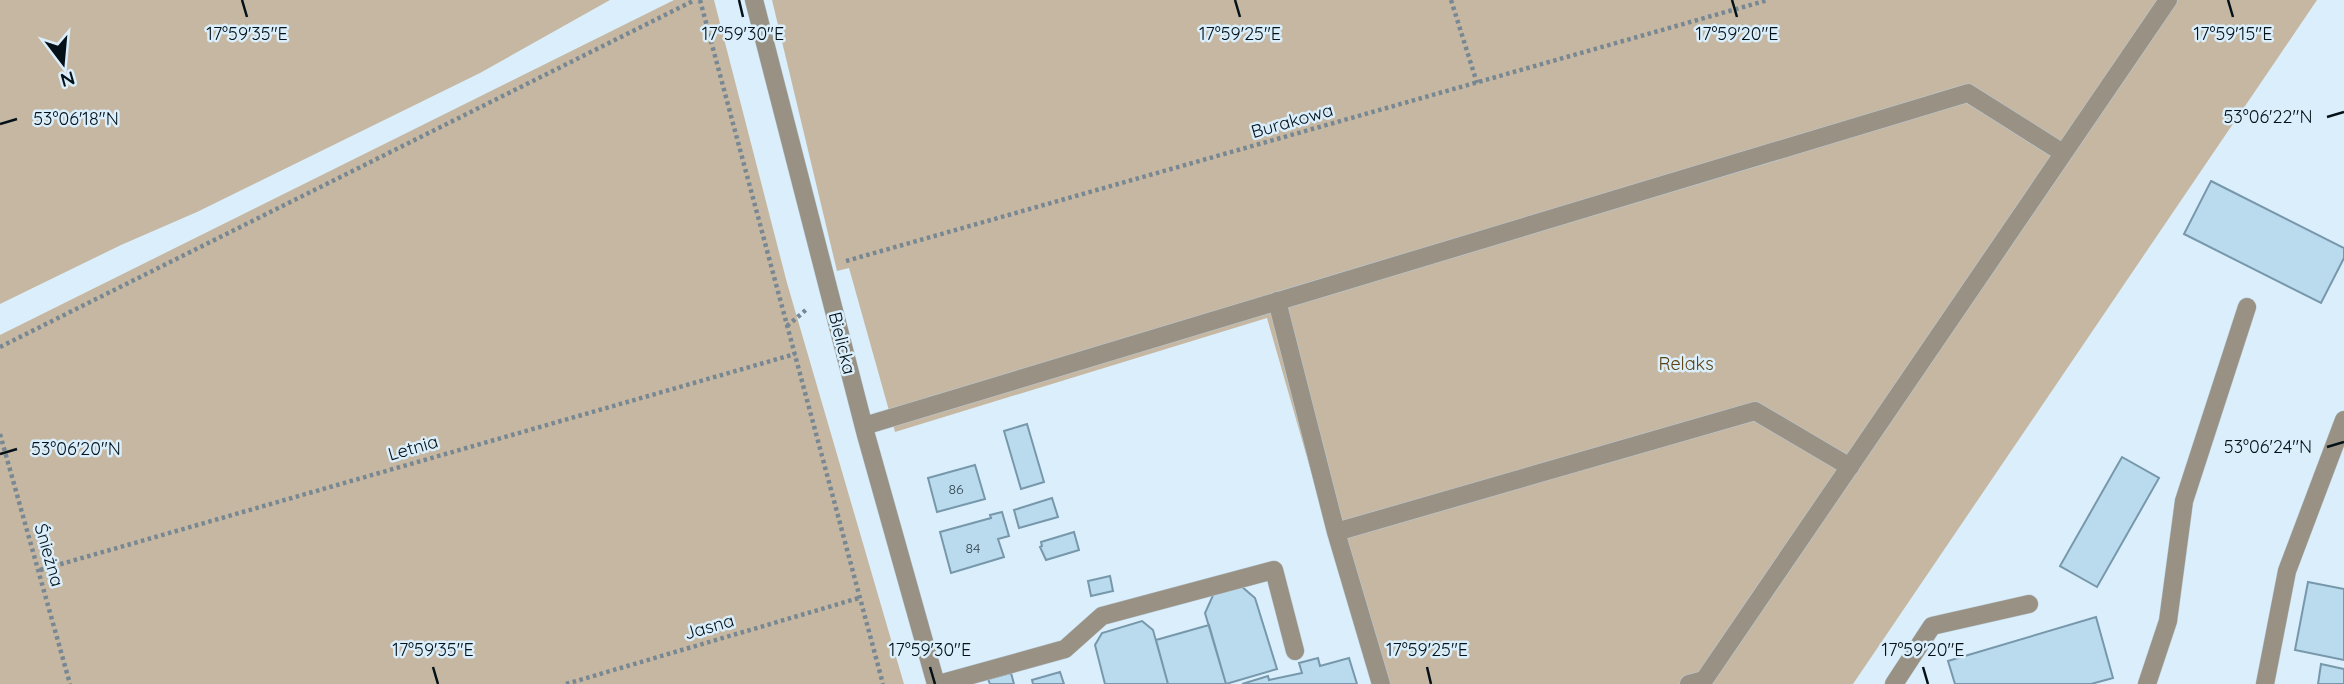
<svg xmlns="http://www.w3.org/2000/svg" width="2344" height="684" font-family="Quicksand,sans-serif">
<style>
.green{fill:#c6b7a3}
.building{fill:#badaee;stroke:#7797ab;stroke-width:2}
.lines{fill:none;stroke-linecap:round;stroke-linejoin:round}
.service-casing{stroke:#b8cbd7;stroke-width:19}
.minor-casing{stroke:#b8cbd7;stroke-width:19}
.path{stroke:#788892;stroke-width:4.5;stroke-dasharray:3.5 3.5;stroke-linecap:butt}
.service{stroke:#999184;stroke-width:18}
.minor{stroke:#999184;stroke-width:18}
.ticks{fill:none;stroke:#051118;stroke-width:2.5}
.labels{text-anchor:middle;stroke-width:5;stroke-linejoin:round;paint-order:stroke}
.number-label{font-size:14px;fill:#32434e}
.street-label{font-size:18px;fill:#051118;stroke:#daeffb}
.park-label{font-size:18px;fill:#5c410e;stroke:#daeffb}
.ticks-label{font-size:18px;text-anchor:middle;fill:#051118;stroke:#daeffb;stroke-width:5;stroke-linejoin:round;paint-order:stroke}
</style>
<rect width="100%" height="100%" fill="#daeffb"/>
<path class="green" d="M 0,0 L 610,0 L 480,73 L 197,212 L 121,245 L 0,304 Z
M 674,0 L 714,0 L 787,283 L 904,684 L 0,684 L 0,335 Z
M 772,0 L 2317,0 L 1853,684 L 1372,684 L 1267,318 L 895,432 L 849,268 L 837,271 Z"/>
<path class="building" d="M 2211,181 L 2344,248 L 2344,258 L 2321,303 L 2184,234 Z
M 1027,424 L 1044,482 L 1021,489 L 1004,431 Z
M 2122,457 L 2159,478 L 2097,587 L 2060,566 Z
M 975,465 L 985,499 L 937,512 L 928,478 Z
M 1052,498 L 1058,517 L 1019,528 L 1014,510 Z
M 1002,512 L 1009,536 L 998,539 L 1004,557 L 951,573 L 940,532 L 991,518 L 990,515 Z
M 1074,532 L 1079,550 L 1046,560 L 1040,547 L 1042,546 L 1041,542 Z
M 1110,576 L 1113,591 L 1091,596 L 1088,581 Z
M 2308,582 L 2344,589 L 2344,660 L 2295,650 Z
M 1241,586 L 1255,598 L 1277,669 L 1226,684 L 1205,613 L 1214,593 Z
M 2096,617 L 2113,678 L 2091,684 L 1955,684 L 1948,661 Z
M 1142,621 L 1153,630 L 1168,684 L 1105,684 L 1095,645 L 1102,633 Z
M 1209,625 L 1226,684 L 1168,684 L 1156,640 Z
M 1318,658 L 1320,666 L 1349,658 L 1357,684 L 1242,684 L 1268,676 L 1269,680 L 1302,673 L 1299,663 Z
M 2321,664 L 2344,669 L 2344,684 L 2318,684 Z
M 1060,672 L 1064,684 L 1033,684 L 1032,680 Z
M 1011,673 L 1014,684 L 990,684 L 988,679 Z"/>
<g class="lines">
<g class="service-casing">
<path id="service" d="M 1277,301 L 1336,532 L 1381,684
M 864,426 L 1968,93 L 2063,153
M 1336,532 L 1755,411 L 1850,467
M 939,684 L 1065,649 L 1102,616 L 1274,570 L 1295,651
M 1689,684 L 1704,680 L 2168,0
M 1894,684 L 1932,626 L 2029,604
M 2147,684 L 2168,621 L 2184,501 L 2247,307
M 2265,684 L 2287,571 L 2344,420"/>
</g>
<g class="minor-casing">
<path id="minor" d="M 754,0 L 866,435 L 936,684"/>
</g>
<path class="path" d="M 700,0 L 883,684
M 1451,0 L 1477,83
M 846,261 L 1768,0
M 787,326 L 807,309
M 0,347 L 695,0
M 0,434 L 70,684
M 40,570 L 795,354
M 566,684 L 859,598"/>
<use href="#service" class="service"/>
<use href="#minor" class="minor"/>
</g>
<path class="ticks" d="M 242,0 L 247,17M 739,0 L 743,17M 1235,0 L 1240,17M 1732,0 L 1737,17M 2228,0 L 2233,17M 2327,117 L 2344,112M 0,124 L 17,119M 2327,447 L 2344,442M 0,454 L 17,449M 433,667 L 438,684M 930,667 L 935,684M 1427,667 L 1431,684M 1923,667 L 1928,684"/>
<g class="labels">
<g class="number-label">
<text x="956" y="494">86</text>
<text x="973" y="553">84</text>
</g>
<g class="street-label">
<text transform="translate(1292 121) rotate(-16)" y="6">Burakowa</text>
<text transform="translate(842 343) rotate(76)" y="6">Bielicka</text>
<text transform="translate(413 448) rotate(-16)" y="6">Letnia</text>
<text transform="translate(49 555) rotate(74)" y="6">Śnieżna</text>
<text transform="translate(709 627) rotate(-16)" y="6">Jasna</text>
</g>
<g class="park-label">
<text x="1686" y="370">Relaks</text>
</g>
</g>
<g class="ticks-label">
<text x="247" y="40">17°59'35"E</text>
<text x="743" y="40">17°59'30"E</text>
<text x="1240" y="40">17°59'25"E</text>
<text x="1737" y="40">17°59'20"E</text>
<text x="2233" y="40">17°59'15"E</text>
<text x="2268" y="123">53°06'22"N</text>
<text x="76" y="125">53°06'18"N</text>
<text x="2268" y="453">53°06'24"N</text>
<text x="76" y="455">53°06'20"N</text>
<text x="433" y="656">17°59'35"E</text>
<text x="930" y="656">17°59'30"E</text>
<text x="1427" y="656">17°59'25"E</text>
<text x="1923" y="656">17°59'20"E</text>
</g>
<g transform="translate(63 63) rotate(164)" stroke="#daeffb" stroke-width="5" paint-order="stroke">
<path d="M0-5L12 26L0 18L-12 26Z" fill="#051118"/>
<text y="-10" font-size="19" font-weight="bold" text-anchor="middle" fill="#051118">N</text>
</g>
</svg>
